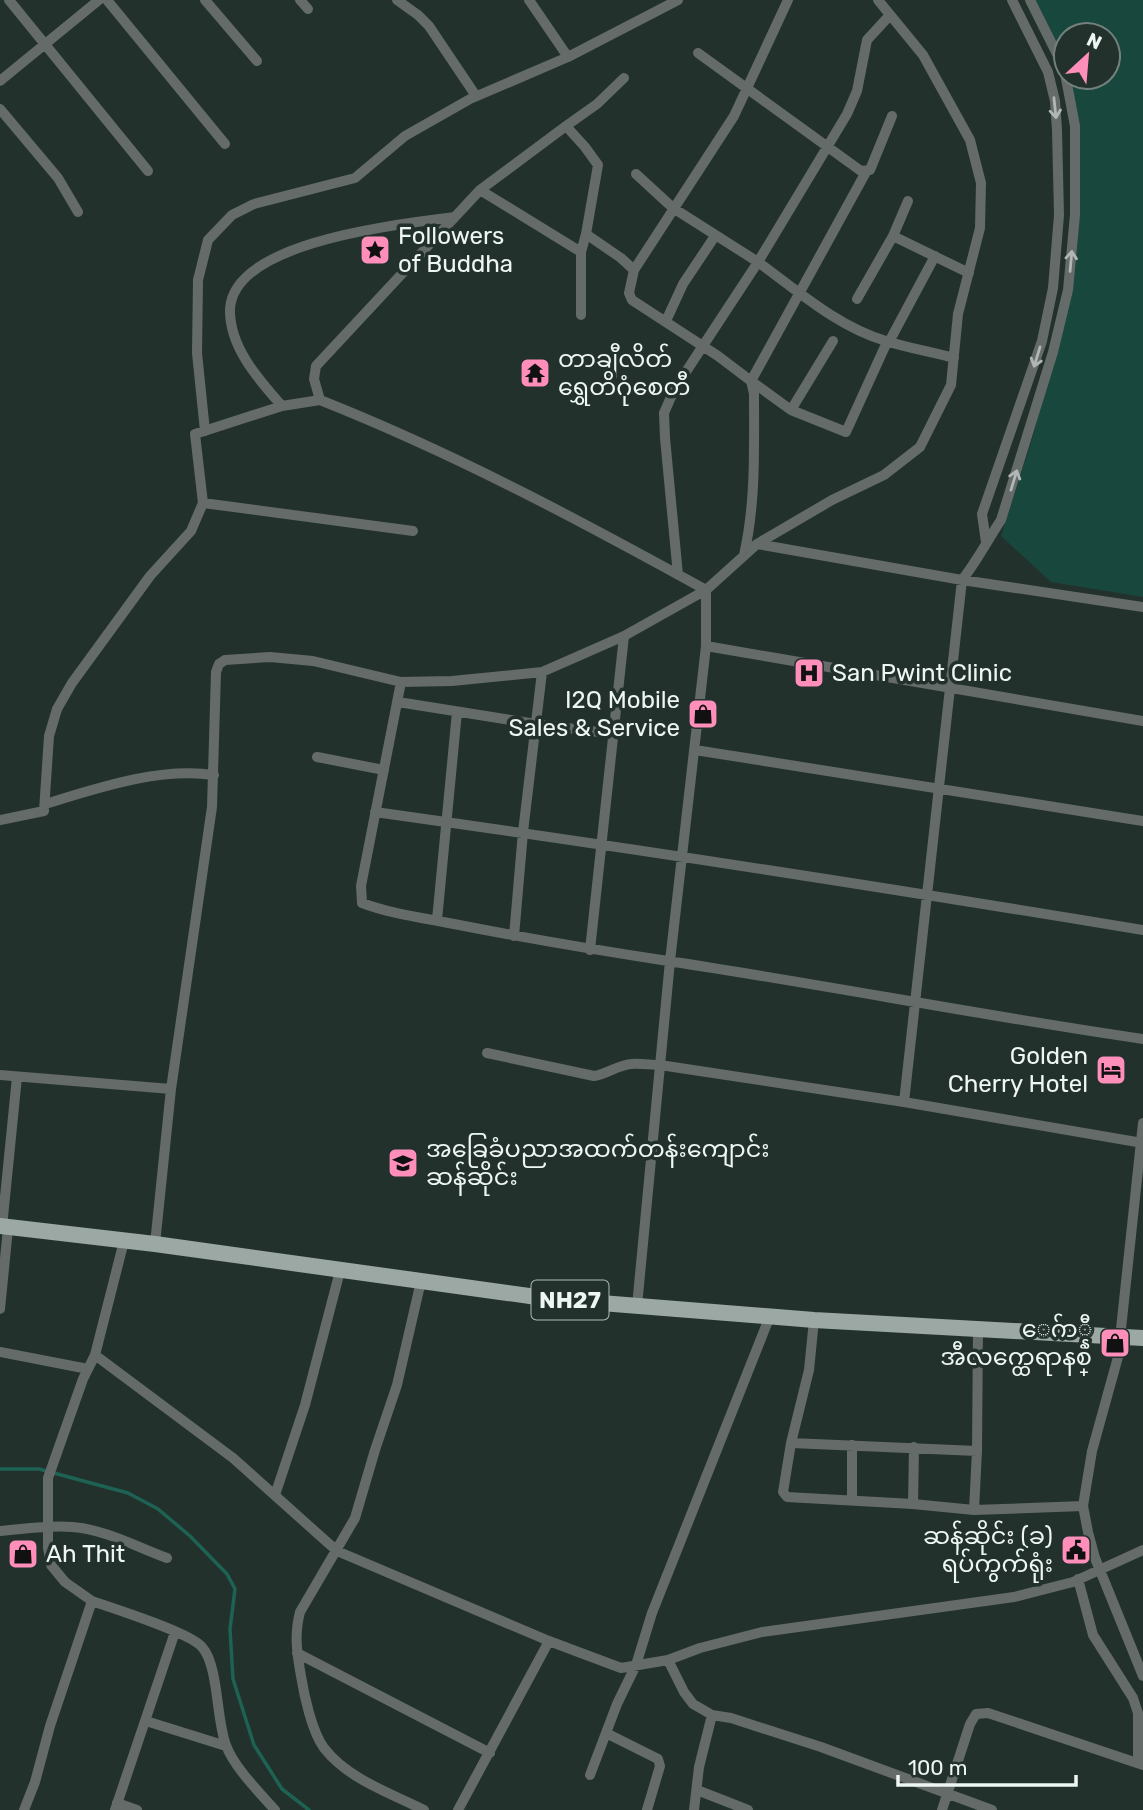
<svg xmlns="http://www.w3.org/2000/svg" width="1143" height="1810" font-family="Rubik,'Noto Sans Myanmar',sans-serif">
<style>
.green{fill:#18473d;fill-rule:evenodd}
.lines{fill:none;stroke-linecap:round;stroke-linejoin:round}
.stream{stroke:#1d6253;stroke-width:3.5}
.street{stroke:#646b69;stroke-width:10}
.primary{stroke:#9ba8a4;stroke-width:16}
.oneway{stroke:#b0b7b5}
.labels{text-anchor:middle;stroke-width:7;stroke-linejoin:round;paint-order:stroke}
.shield{fill:#23312d;stroke:#b1bbb8;stroke-width:2}
.shield-label{font-size:23px;font-weight:bold;fill:#eef6f4}
.poi-label{font-size:24px;fill:#eef6f4;stroke:#23312d;text-anchor:start}
</style>
<rect width="100%" height="100%" fill="#23312d"/>
<path class="green" d="M 1029,0 L 1143,0 L 1143,597 L 1051,582 L 1001,536 L 1034,433 L 1062,318 L 1073,212 L 1076,121 L 1058,56 ZM 1066,35 L 1108,35 L 1108,77 L 1066,77 Z"/>
<g class="lines">
<path class="stream" d="M 0,1469 L 39,1469 L 128,1493 L 158,1509 L 190,1536 L 227,1574 L 235,1589 L 230,1629 L 233,1679 L 254,1745 L 282,1789 L 309,1810"/>
<path class="street" d="M 9,0 L 148,171
M 107,0 L 225,144
M 205,0 L 257,61
M 300,0 L 308,9
M 397,0 L 418,15 L 429,26 L 476,96
M 529,0 L 568,57 L 678,0
M 698,53 L 861,171 L 870,170 L 892,116
M 0,81 L 99,0
M 0,109 L 58,178 L 78,212
M 566,126 L 597,104 L 624,78
M 866,172 L 751,381 L 791,410 L 846,432 L 887,342
M 636,174 L 673,208 L 758,262 L 847,114 L 857,91 L 867,40 L 890,15
M 480,190 L 566,126 L 585,147 L 598,165 L 586,234 L 581,252 L 581,315
M 586,234 L 621,258 L 634,270 L 629,293 L 632,300 L 718,356 L 751,381 L 754,394 C 754,448 756,502 744,555
M 893,236 L 969,273
M 634,270 L 734,116 L 788,0
M 857,299 L 893,236 L 908,201
M 666,321 L 683,284 L 715,236
M 889,342 L 935,256
M 320,400 C 454,453 581,521 706,590
M 282,406 C 259,380 229,347 230,309 C 234,240 404,224 455,217
M 791,410 L 833,341
M 205,431 L 197,353 L 198,280 L 208,240 L 232,215 L 254,204 L 355,178 L 405,136 L 470,99 L 568,57
M 203,503 L 413,531
M 986,542 L 982,514 L 1042,341 L 1053,288 L 1059,215 L 1057,130 L 1055,101 L 1048,72 L 1012,0
M 757,544 L 832,500 L 884,475 L 920,447 L 951,385 L 958,314 L 980,228 L 981,183 L 970,140 L 923,55 L 878,0
M 678,575 L 665,438 L 664,413 L 674,390 L 758,262 C 798,291 838,327 886,341 C 908,348 932,352 954,358
M 706,646 L 1143,721
M 401,682 L 361,886 L 362,903 C 391,914 424,918 454,924 C 525,938 596,950 668,961 C 827,985 984,1016 1143,1039
M 398,702 L 536,724 L 614,734
M 695,750 L 1143,821
M 317,757 L 384,770
M 45,804 C 98,788 158,767 214,775
M 375,812 C 632,848 888,888 1143,930
M 0,820 L 44,811 L 49,736 L 57,709 L 72,683 L 150,576 L 191,531 L 203,503 L 195,434 L 282,406 L 320,400 L 314,379 L 316,366 L 480,190 L 581,252
M 437,920 L 457,712
M 514,936 L 523,832 L 542,672
M 590,950 L 624,636
M 487,1053 L 594,1076 C 607,1074 618,1065 631,1064 C 640,1063 651,1065 660,1065 L 904,1102 L 1143,1143
M 0,1075 L 171,1089
M 904,1102 L 962,580 C 977,561 987,541 1001,520 L 1053,352 L 1068,290 L 1075,215 L 1075,126 L 1064,68 L 1030,0
M 1143,1123 L 1118,1357 L 1092,1451 L 1083,1506 L 1088,1532 L 1095,1558 L 1143,1676
M 2,1227 L 17,1077
M 155,1244 L 171,1089 L 212,807 L 216,672 L 219,664 L 225,660 L 270,657 L 313,661 L 401,682 L 452,681 L 542,672 L 624,636 L 706,590 L 757,544 L 962,580 L 1143,607
M 421,1281 L 397,1385 L 375,1450 L 355,1518 L 300,1612 C 294,1634 297,1654 301,1676 C 304,1695 312,1732 324,1748 C 348,1779 390,1793 424,1810
M 637,1306 L 670,961 L 706,646 L 706,590
M 0,1309 L 8,1228
M 814,1320 L 809,1370 L 791,1443 L 783,1492 L 787,1497 L 913,1504 L 974,1510 L 1083,1506
M 0,1352 L 88,1369
M 95,1355 L 233,1458 L 337,1551 L 549,1641 L 621,1668 L 668,1660 L 700,1648 L 762,1632 L 1014,1597 L 1073,1582 L 1143,1550
M 791,1443 L 977,1451
M 852,1445 L 852,1500
M 275,1495 L 305,1405 L 340,1271
M 913,1504 L 914,1447
M 974,1510 L 977,1451 L 978,1329
M 0,1531 C 24,1529 48,1525 72,1527 C 104,1529 137,1547 167,1558
M 1078,1579 L 1093,1635 L 1133,1698 L 1138,1713 L 1138,1763
M 92,1601 C 114,1609 189,1632 202,1647 C 219,1666 216,1720 226,1745 C 233,1766 260,1793 275,1810
M 297,1653 L 490,1753
M 668,1660 L 684,1692 L 693,1704 L 712,1715 L 731,1718 L 821,1747 L 992,1810
M 146,1721 L 226,1746
M 606,1733 L 658,1759 L 660,1766 L 647,1810
M 590,1775 L 617,1704 L 636,1665 L 652,1613 L 770,1316
M 697,1790 L 748,1810
M 117,1803 L 137,1810
M 24,1810 L 35,1782 L 50,1726 L 92,1601 L 65,1582 L 51,1565 L 48,1548 L 48,1478 L 83,1379 L 95,1355 L 124,1241
M 115,1810 L 175,1632
M 458,1810 L 549,1641
M 694,1810 L 699,1767 L 712,1715
M 942,1810 L 970,1724 L 976,1714 L 988,1713 L 1143,1765"/>
<path class="primary" d="M 0,1226 L 155,1244 L 551,1299 L 814,1320 L 1143,1338"/>
</g>
<defs><path id="oneway-shaft" d="M-6 0H5M1.5-3L5.5 0L1.5 3" fill="none" stroke-width="1.6" stroke-linecap="round" stroke-linejoin="round" transform="scale(1.75)"/></defs>
<g class="oneway">
<use href="#oneway-shaft" transform="translate(1055 108) rotate(84)"/>
<use href="#oneway-shaft" transform="translate(1071 261) rotate(-85)"/>
<use href="#oneway-shaft" transform="translate(1037 357) rotate(107)"/>
<use href="#oneway-shaft" transform="translate(1014 480) rotate(-73)"/>
</g>
<defs>
<g id="sight-square" transform="scale(1.575)"><rect x="-9" y="-9" width="18" height="18" rx="4" fill="#ff8eba" stroke="#23312d"/><path d="M0-6L1.8-2.2L6-1.7L2.9 1.2L3.7 5.4L0 3.3L-3.7 5.4L-2.9 1.2L-6-1.7L-1.8-2.2Z" fill="#111"/></g>
<g id="temple-square" transform="scale(1.575)"><rect x="-9" y="-9" width="18" height="18" rx="4" fill="#ff8eba" stroke="#23312d"/><path d="M0-6L5-2H3V0L6.5 2.5H4V6H1.5V3h-3V6H-4V2.5H-6.5L-3 0V-2H-5Z" fill="#111"/></g>
<g id="hospital-square" transform="scale(1.575)"><rect x="-9" y="-9" width="18" height="18" rx="4" fill="#ff8eba" stroke="#23312d"/><path d="M-5-5h3v3.5h4V-5h3V5h-3V1.5h-4V5h-3Z" fill="#111"/></g>
<g id="shop-square" transform="scale(1.575)"><rect x="-9" y="-9" width="18" height="18" rx="4" fill="#ff8eba" stroke="#23312d"/><path d="M-5-2.5h2.3a2.7 3.5 0 0 1 5.4 0H5L5.5 6h-11ZM-1.5-2.5h3a1.5 2.3 0 0 0-3 0Z" fill="#111"/></g>
<g id="hotel-square" transform="scale(1.575)"><rect x="-9" y="-9" width="18" height="18" rx="4" fill="#ff8eba" stroke="#23312d"/><path d="M-6-4.5h1.5V1H6V5H4.5V3h-9V5H-6ZM-4 0a1.8 1.8 0 1 1 3.6 0ZM.5 0V-2.5h3Q6-2.5 6 0Z" fill="#111"/></g>
<g id="school-square" transform="scale(1.575)"><rect x="-9" y="-9" width="18" height="18" rx="4" fill="#ff8eba" stroke="#23312d"/><path d="M0-5L7-2L0 1L-7-2ZM-4 1L0 2.5L4 1V4Q0 6-4 4Z" fill="#111"/></g>
<g id="civic-square" transform="scale(1.575)"><rect x="-9" y="-9" width="18" height="18" rx="4" fill="#ff8eba" stroke="#23312d"/><path d="M-.6-6.5H3V-4.5H.6V-3L4-1V1h2V6H-6V1h2V-1L-.6-3ZM-1.2 2.5V6h2.4V2.5Z" fill="#111"/></g>
</defs>
<g fill-rule="evenodd">
<use href="#sight-square" x="375" y="250"/>
<use href="#temple-square" x="535" y="373"/>
<use href="#hospital-square" x="809" y="673"/>
<use href="#shop-square" x="703" y="714"/>
<use href="#hotel-square" x="1111" y="1070"/>
<use href="#school-square" x="403" y="1163"/>
<use href="#shop-square" x="1115" y="1343"/>
<use href="#civic-square" x="1076" y="1550"/>
<use href="#shop-square" x="23" y="1554"/>
</g>
<g class="labels">
<rect class="shield" x="531.5" y="1280.5" width="77" height="39" rx="5"/>
<g class="shield-label">
<text x="570" y="1308">NH27</text>
</g>
<g class="poi-label">
<text x="398" y="244">Followers<tspan x="398" dy="28">of Buddha</tspan></text>
<text x="558" y="367">တာချီလိတ်<tspan x="558" dy="28">ရွှေတိဂုံစေတီ</tspan></text>
<text x="832" y="681">San Pwint Clinic</text>
<text x="680" y="708" text-anchor="end">I2Q Mobile<tspan x="680" dy="28">Sales &amp; Service</tspan></text>
<text x="1088" y="1064" text-anchor="end">Golden<tspan x="1088" dy="28">Cherry Hotel</tspan></text>
<text x="426" y="1157">အခြေခံပညာအထက်တန်းကျောင်း<tspan x="426" dy="28">ဆန်ဆိုင်း</tspan></text>
<text x="1092" y="1337" text-anchor="end">ေဂ်ာ္နီ<tspan x="1092" dy="28">အီလက္ထေရာနစ္</tspan></text>
<text x="1053" y="1544" text-anchor="end">ဆန်ဆိုင်း (ခ)<tspan x="1053" dy="28">ရပ်ကွက်ရုံး</tspan></text>
<text x="46" y="1562">Ah Thit</text>
</g>
</g>
<g transform="translate(1087 56) rotate(26)"><circle r="33" fill="#23312d" stroke="#74807d" stroke-width="2"/>
<path d="M0-5L12 26L0 18L-12 26Z" fill="#ff8eba"/>
<text y="-10" font-size="19" font-weight="bold" text-anchor="middle" fill="#eef6f4">N</text>
</g>
<path d="M898 1775v10h178v-10" fill="none" stroke="#eef6f4" stroke-width="3.5"/>
<text x="908" y="1775" font-size="21" fill="#eef6f4" stroke="#23312d" stroke-width="5" paint-order="stroke">100 m</text>
</svg>
